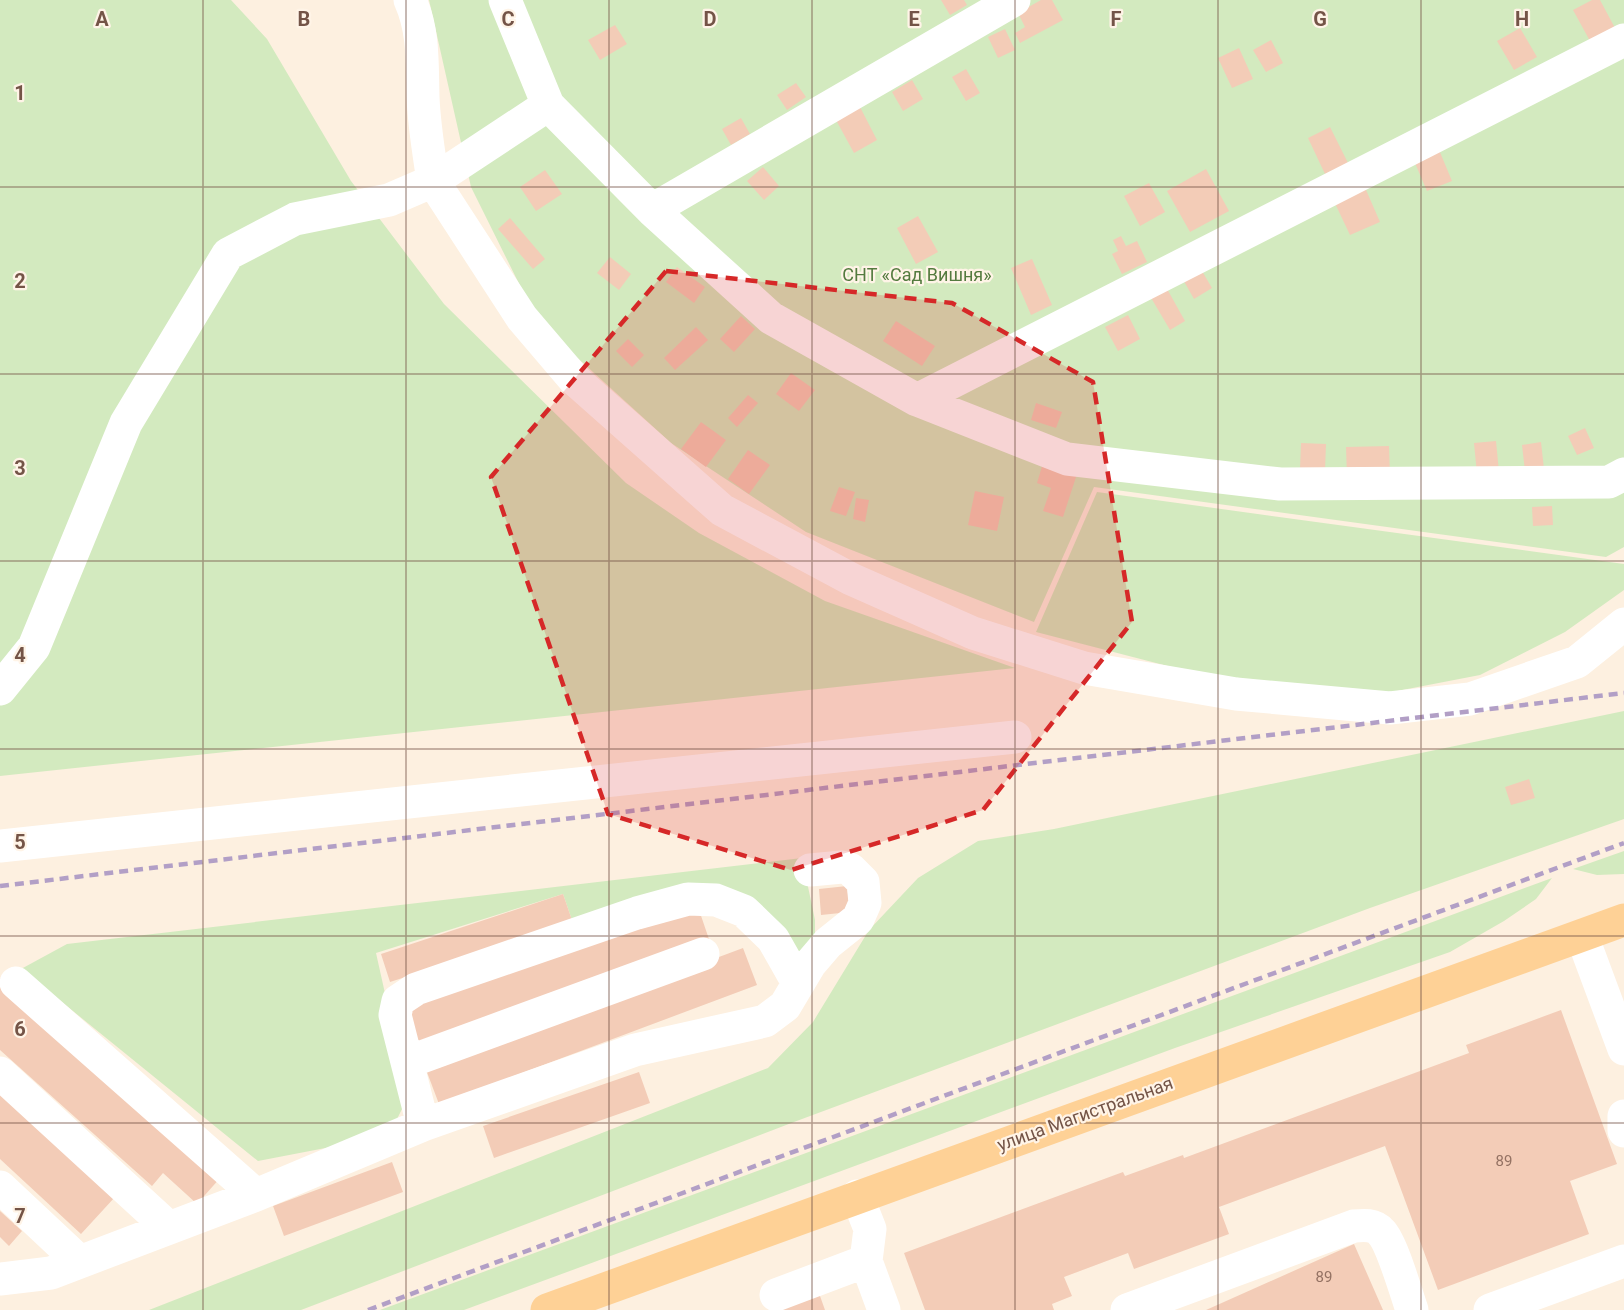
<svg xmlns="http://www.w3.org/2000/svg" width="1624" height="1310" font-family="Roboto,sans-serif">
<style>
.green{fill:#d3eabf}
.building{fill:#f3ccb7}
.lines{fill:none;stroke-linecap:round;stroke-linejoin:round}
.minor{stroke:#fff;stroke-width:33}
.major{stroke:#fed196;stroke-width:33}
.rail{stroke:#b29fc6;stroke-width:4.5;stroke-dasharray:9 6;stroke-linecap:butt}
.marked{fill:#d62828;fill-opacity:0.2;stroke:#d62828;stroke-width:4.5;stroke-dasharray:12 8;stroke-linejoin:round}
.grid{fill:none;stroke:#745447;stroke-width:1.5;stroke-opacity:0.55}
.labels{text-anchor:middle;stroke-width:4.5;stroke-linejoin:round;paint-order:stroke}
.number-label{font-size:15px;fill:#947263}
.park-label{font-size:18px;fill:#547b3f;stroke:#fff4e7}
.street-label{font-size:18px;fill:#745447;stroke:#fff4e7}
.grid-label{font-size:20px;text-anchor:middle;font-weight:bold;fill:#745447;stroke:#fff4e7;stroke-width:4.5;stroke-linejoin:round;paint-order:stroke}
</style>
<rect width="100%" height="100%" fill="#fdf0e0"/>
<path class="green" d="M 0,0 L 231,0 L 267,39 L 351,181 L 444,304 L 626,483 L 699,533 L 825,601 L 1015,668 L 0,776 Z
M 429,0 L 1624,0 L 1624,547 L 1606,557 L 1094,487 L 1034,622 L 806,532 L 671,443 L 538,322 L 471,187 Z
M 1097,492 L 1624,564 L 1624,590 L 1565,632 L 1480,675 L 1392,692 L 1308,691 L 1187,671 L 1036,632 Z
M 1624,711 L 1624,819 L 1370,908 L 794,1122 L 301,1310 L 149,1310 L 768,1068 L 813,1022 L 869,930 L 918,878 L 978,841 L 1054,829 Z
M 1624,851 L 1624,874 L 1597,875 L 1573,869 Z
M 802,858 L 815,920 L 815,940 L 799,964 L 744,904 L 573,923 L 563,894 L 376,953 L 405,1083 L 404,1105 L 397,1119 L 367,1140 L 258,1161 L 21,969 L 67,944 Z
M 1552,878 L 1536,899 L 1504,921 L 1450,952 L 1175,1048 L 464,1310 L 380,1310 Z"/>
<path class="building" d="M 941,0 L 964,0 L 967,5 L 950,15 Z
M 1041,0 L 1052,0 L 1063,20 L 1020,43 L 1015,33 L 1025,27 L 1018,13 Z
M 1592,0 L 1600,0 L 1615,28 L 1590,41 L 1573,10 Z
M 615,25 L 627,44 L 600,60 L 588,40 Z
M 1520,28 L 1537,57 L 1514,70 L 1497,41 Z
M 1005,29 L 1015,50 L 998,58 L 988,37 Z
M 1271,40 L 1283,63 L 1266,72 L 1253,50 Z
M 1239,48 L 1253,79 L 1232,88 L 1218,58 Z
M 966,69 L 980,93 L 966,101 L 952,77 Z
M 912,80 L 923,99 L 903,111 L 892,92 Z
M 796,83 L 806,97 L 787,110 L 777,95 Z
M 860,107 L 877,140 L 854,153 L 836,120 Z
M 741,118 L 750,134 L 731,145 L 722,129 Z
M 1330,127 L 1348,163 L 1325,174 L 1308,138 Z
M 1437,145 L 1452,181 L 1427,191 L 1412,156 Z
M 763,167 L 779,186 L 764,200 L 747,181 Z
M 1206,169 L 1229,211 L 1190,232 L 1167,191 Z
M 545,170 L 562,194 L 536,211 L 520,187 Z
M 1149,183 L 1165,212 L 1140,226 L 1124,196 Z
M 1363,183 L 1380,222 L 1350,235 L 1332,197 Z
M 918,216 L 938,252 L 916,264 L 897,228 Z
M 510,218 L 545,259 L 533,269 L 498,229 Z
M 1121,236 L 1126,246 L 1137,241 L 1147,262 L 1122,274 L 1112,254 L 1118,251 L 1113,240 Z
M 610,257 L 631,274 L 619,290 L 597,273 Z
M 1032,259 L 1052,305 L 1031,315 L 1011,268 Z
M 1199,266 L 1212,288 L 1194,299 L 1181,276 Z
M 677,267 L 705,287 L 694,303 L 666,282 Z
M 1166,287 L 1185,321 L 1170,330 L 1150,296 Z
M 1128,315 L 1140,339 L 1118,351 L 1105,327 Z
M 741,316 L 755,329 L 734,352 L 720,339 Z
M 896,321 L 935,346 L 922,366 L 883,341 Z
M 696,327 L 708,340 L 675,370 L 664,358 Z
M 628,339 L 644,355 L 632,367 L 616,351 Z
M 791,373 L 815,390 L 799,411 L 776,394 Z
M 748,395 L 758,403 L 737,427 L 728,418 Z
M 1036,403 L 1062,412 L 1056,428 L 1031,420 Z
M 701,422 L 726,440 L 706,467 L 681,449 Z
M 1585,428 L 1594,448 L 1577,455 L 1568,436 Z
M 1496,441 L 1499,472 L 1477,474 L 1474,443 Z
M 1541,442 L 1544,469 L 1525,471 L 1522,445 Z
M 1301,443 L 1326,444 L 1325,470 L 1300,469 Z
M 1389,446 L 1390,476 L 1347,477 L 1346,447 Z
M 748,450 L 770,465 L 749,494 L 728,479 Z
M 1043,463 L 1077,474 L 1063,517 L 1043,511 L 1051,488 L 1037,483 Z
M 839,487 L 855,492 L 846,516 L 830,511 Z
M 975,491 L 1004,497 L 997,531 L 968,525 Z
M 856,498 L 869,500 L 865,522 L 853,519 Z
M 1552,506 L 1553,525 L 1533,526 L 1532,507 Z
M 1529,779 L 1535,798 L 1511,805 L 1505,787 Z
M 847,886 L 850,912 L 821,915 L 819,889 Z
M 563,894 L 573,923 L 390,982 L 381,954 Z
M 698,907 L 711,945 L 418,1045 L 405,1007 Z
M 743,948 L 757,985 L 439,1104 L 425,1067 Z
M 0,978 L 221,1177 L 197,1204 L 163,1173 L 152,1186 L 0,1050 Z
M 1561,1010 L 1617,1164 L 1570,1181 L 1589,1234 L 1438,1290 L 1385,1146 L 1219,1207 L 1229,1234 L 1134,1269 L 1128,1253 L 1064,1277 L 1072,1296 L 1052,1304 L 1054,1310 L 925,1310 L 904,1253 L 1123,1172 L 1125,1176 L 1183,1155 L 1184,1158 L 1469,1053 L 1466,1045 Z
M 639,1072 L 650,1103 L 494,1158 L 483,1126 Z
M 0,1091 L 115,1197 L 81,1234 L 0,1159 Z
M 392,1162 L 403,1192 L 284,1236 L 273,1206 Z
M 0,1211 L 22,1231 L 9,1246 L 0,1237 Z
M 1354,1244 L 1383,1310 L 1206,1310 Z
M 815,1282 L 825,1310 L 770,1310 L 766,1300 Z"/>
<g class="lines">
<path class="minor" d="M 505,0 L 548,105 L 652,210 L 771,318 L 917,400 L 1067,459 L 1280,484 L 1609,482 L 1624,474
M 548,105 L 433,181 L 522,318 L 574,379 L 722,510 L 851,579 L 973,633 L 1084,668 L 1236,694 L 1390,708 L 1470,699 L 1577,662 L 1624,624
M 652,210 L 1014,0
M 917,400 L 1624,40
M 0,689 L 34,647 L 126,423 L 228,254 L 295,219 L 389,200 L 433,181 C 429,154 424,125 423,97 C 422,63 424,31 410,0
M 0,846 L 1015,737
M 1582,936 L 1624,1049
M 16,983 L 256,1195
M 408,1062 L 703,954
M 0,1073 L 169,1228
M 1624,1116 L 1624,1131
M 423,1125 L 395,1015 L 398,1001 L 416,989 L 637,913 L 688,899 L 716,900 L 744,911 L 773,939 L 798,983
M 0,1187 L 80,1262
M 857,1196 L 870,1229 L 866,1261 L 884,1310
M 0,1279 L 51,1273 L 256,1195 L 423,1125 L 635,1050 L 765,1021 L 785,1006 L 810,964 L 828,943 L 858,919 L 865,903 L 863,882 L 850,869 L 842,867 L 810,870
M 776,1295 L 866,1261
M 1127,1310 L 1354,1226 C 1364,1225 1374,1224 1381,1232 C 1392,1243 1406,1293 1412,1310
M 1490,1310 L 1624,1261"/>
<path class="major" d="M 547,1310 L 1624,920"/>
<path class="rail" d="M 0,886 L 1624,693
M 368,1310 L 1624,843"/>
</g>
<path class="marked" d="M 666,271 L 952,303 L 1093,382 L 1132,622 L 983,810 L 791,870 L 608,814 L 491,477 Z"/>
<path class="grid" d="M 203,0 L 203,1310M 406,0 L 406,1310M 609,0 L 609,1310M 812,0 L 812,1310M 1015,0 L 1015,1310M 1218,0 L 1218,1310M 1421,0 L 1421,1310M 0,187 L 1624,187M 0,374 L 1624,374M 0,561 L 1624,561M 0,749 L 1624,749M 0,936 L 1624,936M 0,1123 L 1624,1123"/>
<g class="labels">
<g class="number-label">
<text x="1504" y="1166">89</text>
<text x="1324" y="1282">89</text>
</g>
<g class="park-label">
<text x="917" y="281">СНТ «Сад Вишня»</text>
</g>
<g class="street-label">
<text transform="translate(1085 1114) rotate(-20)" y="6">улица Магистральная</text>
</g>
</g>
<g class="grid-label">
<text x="102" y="26">A</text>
<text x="304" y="26">B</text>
<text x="508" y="26">C</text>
<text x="710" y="26">D</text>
<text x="914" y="26">E</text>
<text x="1116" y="26">F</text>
<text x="1320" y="26">G</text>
<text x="1522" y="26">H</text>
<text x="20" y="100">1</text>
<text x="20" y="288">2</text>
<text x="20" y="475">3</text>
<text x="20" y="662">4</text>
<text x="20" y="849">5</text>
<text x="20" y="1036">6</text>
<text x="20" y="1223">7</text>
</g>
</svg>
